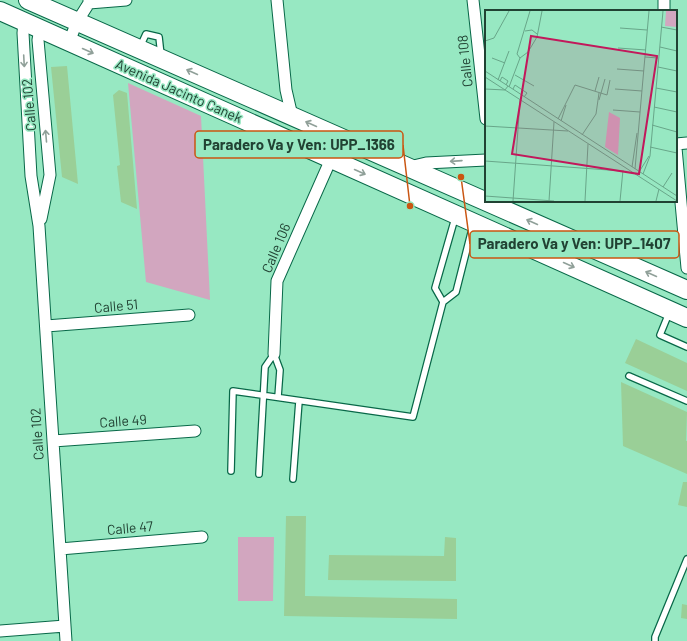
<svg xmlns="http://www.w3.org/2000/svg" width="687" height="641" font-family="Barlow,sans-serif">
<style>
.grass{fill:#d2a6bf}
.building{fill:#9acf97}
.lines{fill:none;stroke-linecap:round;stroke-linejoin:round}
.service-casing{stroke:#086848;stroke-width:8}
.minor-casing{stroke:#086848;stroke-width:13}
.primary-casing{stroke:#086848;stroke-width:20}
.service{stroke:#fff;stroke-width:5.5}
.minor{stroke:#fff;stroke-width:11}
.primary{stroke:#fff;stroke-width:18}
.oneway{stroke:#90a099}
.labels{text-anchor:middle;stroke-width:3;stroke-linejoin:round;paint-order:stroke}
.street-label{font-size:14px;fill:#214233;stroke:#97e8c2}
.inset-road{fill:none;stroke:#68a689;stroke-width:1}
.view{fill:#c2185b;fill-opacity:0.15;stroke:#c2185b;stroke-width:2}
.inset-edge{fill:none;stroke:#214233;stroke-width:2}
.leader{fill:none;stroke:#ca5612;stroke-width:1.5}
.callout-dot{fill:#ca5612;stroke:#97e8c2;stroke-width:1.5}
.callout{fill:#97e8c2;stroke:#ca5612;stroke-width:1.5}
.callout-label{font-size:15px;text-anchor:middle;font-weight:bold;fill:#214233}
</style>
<rect width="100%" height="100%" fill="#97e8c2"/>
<path class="grass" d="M 128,83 L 201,116 L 210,300 L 146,282 Z
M 238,537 L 274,537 L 273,601 L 238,601 Z"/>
<path class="building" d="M 67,66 L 78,184 L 62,177 L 51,67 Z
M 119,90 L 127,93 L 137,209 L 121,202 L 117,166 L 120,165 L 113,95 Z
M 636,339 L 687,363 L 687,391 L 625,363 Z
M 621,382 L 687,412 L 686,441 L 687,441 L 687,474 L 623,446 Z
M 683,482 L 687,482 L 687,507 L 678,505 Z
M 286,516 L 306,516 L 305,596 L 457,599 L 457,619 L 284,616 Z
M 445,537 L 456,538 L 456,581 L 328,580 L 329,555 L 444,556 Z
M 682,604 L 687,605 L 687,619 L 681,618 Z"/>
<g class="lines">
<g class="service-casing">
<path id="service" d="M 140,47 L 146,34 L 159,37 L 161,55
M 443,302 L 435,288 L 455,218
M 669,313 L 660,335 L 687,347
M 274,354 L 280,370 L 278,397
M 629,376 L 687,401
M 231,471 L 233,391 L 413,417 L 443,302 L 456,292 L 473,225
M 259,474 L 265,367 L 274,354
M 293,479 L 299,401
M 655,641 L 655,637 L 687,559"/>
</g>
<g class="minor-casing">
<path id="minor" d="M 277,0 L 286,90 L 292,116
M 473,0 L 486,119
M 664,0 L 664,11
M 89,3 L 126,0
M 24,22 L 23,33 L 31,176 L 39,226 L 66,641
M 40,29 L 38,40 L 50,175 L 41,219
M 69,42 L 77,22 L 89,3 L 89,0
M 676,144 L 687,143
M 676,148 L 687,268
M 409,167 L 426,163 L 486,160
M 46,326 L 189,315
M 274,354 L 277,281 L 331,159
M 53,441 L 195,431
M 60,549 L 202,537
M 0,631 L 65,626"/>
</g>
<g class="primary-casing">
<path id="primary" d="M 28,0 L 687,290
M 0,11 L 687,318"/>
</g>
<use href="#service" class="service"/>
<use href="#minor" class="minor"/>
<use href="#primary" class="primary"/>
</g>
<defs><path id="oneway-shaft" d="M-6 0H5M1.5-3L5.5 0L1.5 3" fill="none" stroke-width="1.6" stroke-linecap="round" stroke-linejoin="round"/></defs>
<g class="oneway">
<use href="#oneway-shaft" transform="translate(88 51) rotate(24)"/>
<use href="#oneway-shaft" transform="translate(24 61) rotate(87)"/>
<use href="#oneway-shaft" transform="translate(192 72) rotate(-156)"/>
<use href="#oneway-shaft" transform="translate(311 124) rotate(-156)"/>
<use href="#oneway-shaft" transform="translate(46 136) rotate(-95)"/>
<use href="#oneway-shaft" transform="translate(456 161) rotate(176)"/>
<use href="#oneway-shaft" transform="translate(360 172) rotate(24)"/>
<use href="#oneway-shaft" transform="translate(532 222) rotate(-156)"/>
<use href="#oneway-shaft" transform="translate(569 265) rotate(24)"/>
<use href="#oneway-shaft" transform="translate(651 274) rotate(-156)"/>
</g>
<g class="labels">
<g class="street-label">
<text transform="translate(465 61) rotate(-96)" y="5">Calle 108</text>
<text transform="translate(179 91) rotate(24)" y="5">Avenida Jacinto Canek</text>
<text transform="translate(29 105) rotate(-95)" y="5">Calle 102</text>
<text transform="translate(276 248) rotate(-67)" y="5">Calle 106</text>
<text transform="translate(116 306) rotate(-5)" y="5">Calle 51</text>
<text transform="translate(123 421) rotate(-4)" y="5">Calle 49</text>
<text transform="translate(37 434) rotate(-94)" y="5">Calle 102</text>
<text transform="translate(130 528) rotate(-5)" y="5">Calle 47</text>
</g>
</g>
<g transform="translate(485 10)">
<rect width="192" height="192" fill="#97e8c2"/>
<path d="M 124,102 L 135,108 L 133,145 L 120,137 Z" fill="#d2a6bf"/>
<path d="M 181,1 L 192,1 L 192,17 L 180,16 Z" fill="#d2a6bf"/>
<path class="inset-road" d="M 176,17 L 192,20M 135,18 L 162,20M 40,21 L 47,20 L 52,24M 0,31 L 9,28 L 24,1M 175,37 L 192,41M 133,38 L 161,40M 160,47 L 173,48M 7,48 L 20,53M 35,48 L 32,44 L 45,1M 173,57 L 192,61M 132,59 L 159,61M 0,61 L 192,186M 30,65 L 49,76M 0,67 L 192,191M 13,70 L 24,41M 15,71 L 17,67 L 23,71 L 21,75M 24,77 L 35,48 L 43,42 L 52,27 L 57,1M 171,78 L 192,82M 0,79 L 20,80 L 23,76M 28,79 L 30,75 L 42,83 L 39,87M 130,79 L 157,81M 110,81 L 114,67M 114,90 L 120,69M 169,97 L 192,102M 128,100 L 155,102M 73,109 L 90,75 L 122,85 L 125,70M 76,111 L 81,95M 167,115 L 192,122M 0,116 L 83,121M 97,125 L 111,104 L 114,83M 165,137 L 192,143M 0,151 L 137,161M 147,157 L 152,123M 150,159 L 164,1M 154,162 L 164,146M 158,164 L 165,146 L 178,1M 178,177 L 187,163M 0,186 L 69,191M 28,191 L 35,90M 64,191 L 69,112M 100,191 L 103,134M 135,191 L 138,160M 171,191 L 174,179"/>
<path class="view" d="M 46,26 L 172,46 L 154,164 L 27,144 Z"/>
<rect width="192" height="192" class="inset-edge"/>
</g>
<path class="leader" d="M410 206L403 145M461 177L470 244"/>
<g class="callout-dot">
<circle cx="410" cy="206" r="4"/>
<circle cx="461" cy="177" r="4"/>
</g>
<g class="callout">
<rect x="195" y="131" width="208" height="27" rx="4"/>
<rect x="470" y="231" width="209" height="27" rx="4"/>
</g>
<g class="callout-label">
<text x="299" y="150">Paradero Va y Ven: UPP_1366</text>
<text x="574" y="249">Paradero Va y Ven: UPP_1407</text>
</g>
</svg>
